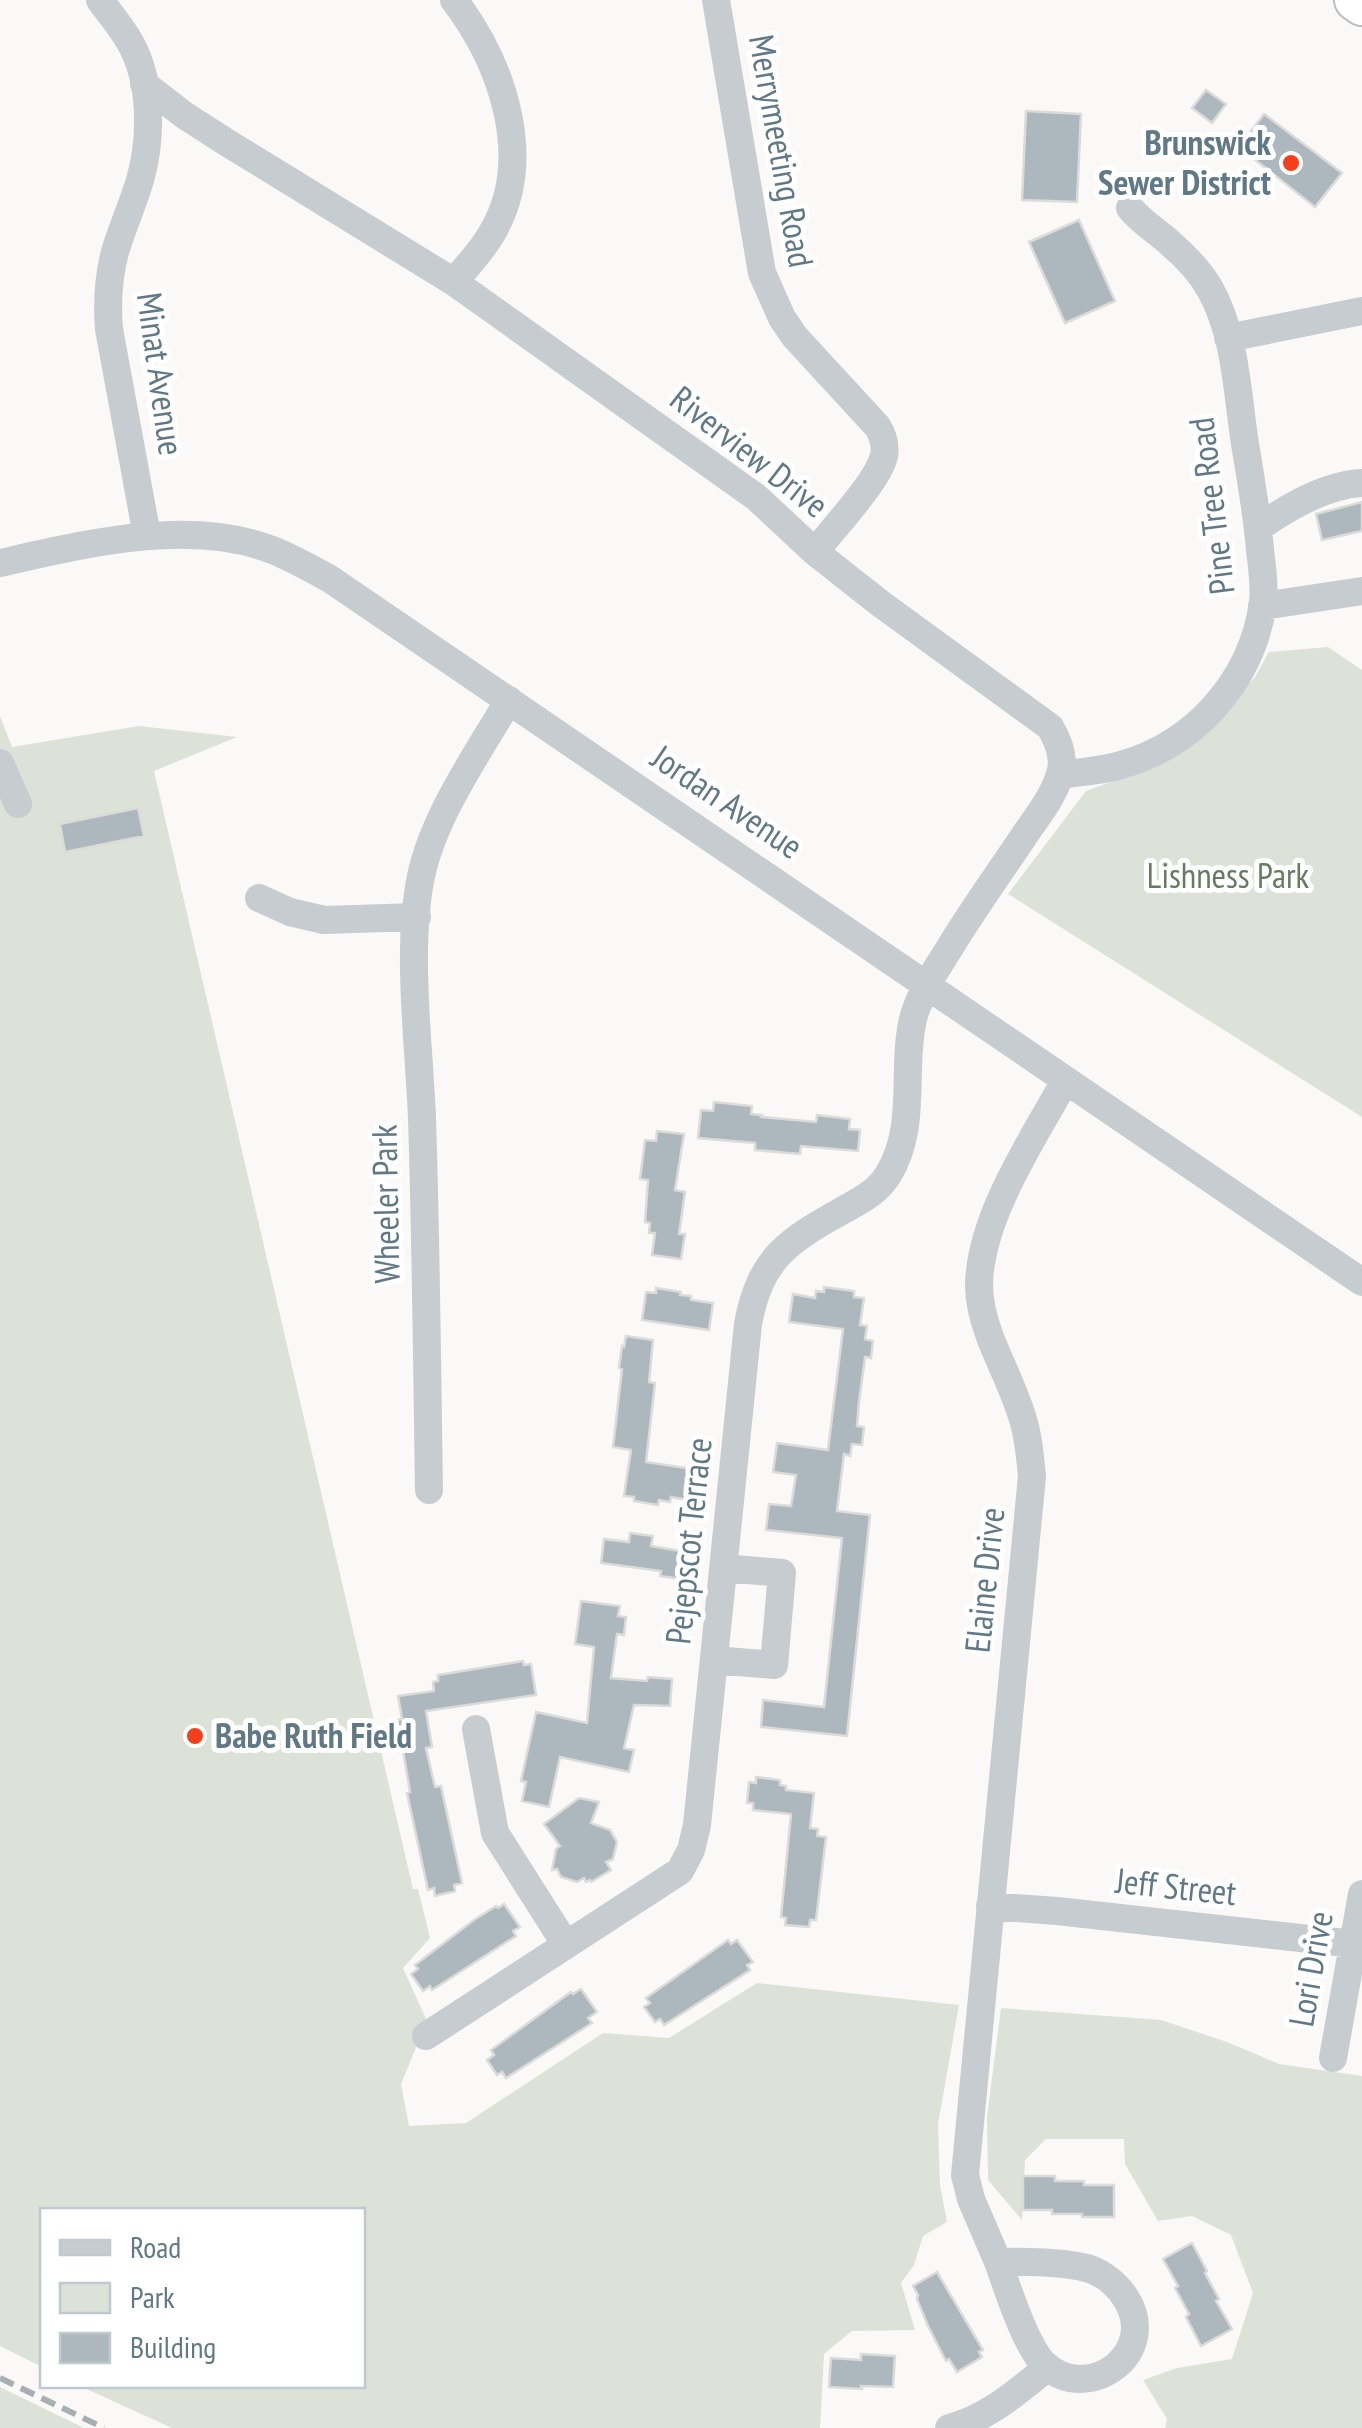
<svg xmlns="http://www.w3.org/2000/svg" width="1362" height="2428" font-family="'PT Sans Narrow',sans-serif">
<style>
.green{fill:#dce2d7}
.building{fill:#acb8bd;stroke:#dbdbd9;stroke-width:2.5}
.lines{fill:none;stroke-linecap:round;stroke-linejoin:round}
.highway-casing{stroke:#bbbfc2;stroke-width:44}
.minor{stroke:#c6cccf;stroke-width:28}
.highway{stroke:#fff;stroke-width:40}
.rail{stroke:#a6afb4;stroke-width:6;stroke-dasharray:15 8;stroke-linecap:butt}
.poi-dot{fill:#f53f1c;stroke:#fff;stroke-width:4}
.labels{text-anchor:middle;stroke-width:10;stroke-linejoin:round;paint-order:stroke}
.poi-label{font-size:35px;font-weight:bold;fill:#617885;stroke:#fff;text-anchor:end}
.street-label{font-size:35px;fill:#617885;stroke:#fff}
.park-label{font-size:35px;fill:#687b61;stroke:#fff}
</style>
<rect width="100%" height="100%" fill="#faf9f7"/>
<path class="green" d="M 1328,647 L 1362,670 L 1362,1117 L 1008,894 L 1086,791 L 1151,767 L 1238,695 L 1255,677 L 1269,652 Z
M 0,716 L 12,747 L 139,726 L 237,737 L 154,771 L 413,1889 L 418,1889 L 430,1938 L 403,1968 L 427,2021 L 401,2084 L 409,2126 L 466,2123 L 603,2033 L 669,2038 L 757,1983 L 959,2005 L 938,2124 L 940,2185 L 947,2222 L 923,2236 L 914,2265 L 901,2283 L 915,2330 L 852,2331 L 824,2354 L 820,2428 L 172,2428 L 80,2386 L 362,2386 L 362,2210 L 42,2210 L 42,2367 L 0,2346 Z
M 1001,2008 L 1161,2020 L 1227,2042 L 1279,2064 L 1362,2076 L 1362,2428 L 1165,2428 L 1167,2419 L 1143,2380 L 1177,2368 L 1232,2359 L 1253,2293 L 1231,2235 L 1192,2216 L 1158,2221 L 1125,2164 L 1124,2139 L 1046,2139 L 1025,2160 L 1022,2220 L 988,2180 L 987,2117 Z
M 0,2387 L 84,2428 L 0,2428 Z"/>
<path class="building" d="M 1206,90 L 1226,104 L 1212,123 L 1192,108 Z
M 1026,111 L 1081,114 L 1077,202 L 1022,200 Z
M 1264,114 L 1342,173 L 1315,207 L 1239,147 Z
M 1079,220 L 1115,301 L 1065,323 L 1029,242 Z
M 1362,502 L 1362,531 L 1322,540 L 1316,514 Z
M 138,808 L 144,836 L 65,852 L 60,824 Z
M 714,1102 L 752,1106 L 751,1114 L 762,1115 L 761,1117 L 816,1122 L 817,1115 L 850,1119 L 849,1129 L 860,1130 L 858,1151 L 801,1146 L 800,1154 L 755,1150 L 755,1143 L 698,1138 L 701,1110 L 713,1111 Z
M 657,1131 L 684,1134 L 675,1190 L 685,1192 L 679,1234 L 685,1234 L 681,1259 L 652,1255 L 655,1233 L 649,1233 L 650,1223 L 645,1222 L 648,1180 L 640,1179 L 645,1140 L 656,1141 Z
M 824,1287 L 854,1291 L 854,1297 L 864,1298 L 860,1325 L 867,1326 L 865,1339 L 873,1341 L 871,1358 L 865,1357 L 859,1402 L 857,1426 L 864,1427 L 862,1445 L 852,1444 L 850,1456 L 844,1454 L 837,1511 L 870,1515 L 847,1736 L 761,1727 L 763,1700 L 824,1707 L 842,1538 L 766,1530 L 769,1504 L 791,1506 L 796,1475 L 773,1472 L 777,1443 L 828,1450 L 843,1329 L 789,1322 L 793,1294 L 815,1298 L 816,1291 L 824,1292 Z
M 656,1288 L 681,1292 L 680,1295 L 691,1296 L 691,1300 L 713,1303 L 709,1330 L 642,1320 L 646,1292 L 656,1293 Z
M 626,1336 L 653,1340 L 649,1382 L 655,1383 L 646,1462 L 699,1470 L 694,1501 L 671,1497 L 670,1502 L 659,1500 L 658,1505 L 634,1501 L 634,1497 L 624,1496 L 631,1450 L 613,1447 L 622,1369 L 619,1368 L 622,1346 L 624,1347 Z
M 630,1533 L 653,1536 L 651,1546 L 686,1552 L 682,1579 L 660,1576 L 661,1571 L 601,1563 L 604,1539 L 629,1542 Z
M 581,1601 L 620,1606 L 618,1616 L 626,1617 L 624,1635 L 617,1634 L 611,1678 L 647,1681 L 648,1677 L 672,1679 L 670,1706 L 634,1705 L 624,1748 L 634,1750 L 629,1772 L 560,1757 L 549,1807 L 522,1801 L 526,1782 L 521,1781 L 536,1712 L 587,1723 L 594,1647 L 575,1644 Z
M 523,1661 L 524,1665 L 531,1664 L 536,1695 L 426,1711 L 432,1747 L 426,1748 L 435,1787 L 441,1786 L 462,1883 L 454,1885 L 455,1891 L 435,1896 L 434,1888 L 428,1890 L 407,1793 L 410,1792 L 403,1750 L 398,1751 L 395,1730 L 399,1730 L 397,1720 L 402,1719 L 398,1696 L 434,1691 L 433,1682 L 438,1681 L 438,1675 Z
M 756,1777 L 780,1780 L 780,1785 L 786,1786 L 786,1790 L 814,1793 L 810,1828 L 818,1829 L 817,1836 L 826,1837 L 816,1920 L 810,1920 L 809,1927 L 785,1925 L 786,1918 L 781,1917 L 791,1814 L 753,1810 L 753,1803 L 747,1803 L 749,1782 L 756,1783 Z
M 579,1798 L 599,1802 L 591,1823 L 610,1830 L 617,1842 L 613,1859 L 606,1862 L 611,1870 L 591,1882 L 590,1880 L 586,1882 L 584,1878 L 577,1882 L 561,1877 L 557,1869 L 552,1870 L 556,1849 L 560,1846 L 544,1824 Z
M 504,1904 L 520,1927 L 513,1931 L 516,1936 L 432,1990 L 430,1986 L 423,1991 L 411,1974 L 418,1969 L 415,1965 L 474,1920 L 496,1906 L 498,1908 Z
M 728,1940 L 731,1944 L 737,1940 L 753,1962 L 747,1965 L 750,1970 L 664,2025 L 660,2019 L 655,2022 L 644,2007 L 650,2003 L 646,1998 Z
M 581,1989 L 597,2012 L 588,2018 L 592,2023 L 506,2078 L 502,2072 L 497,2075 L 487,2060 L 494,2055 L 491,2050 L 571,1992 L 573,1994 Z
M 1023,2176 L 1055,2176 L 1055,2181 L 1084,2181 L 1084,2185 L 1114,2185 L 1114,2217 L 1082,2217 L 1082,2214 L 1052,2214 L 1052,2210 L 1023,2210 Z
M 1192,2243 L 1207,2271 L 1205,2273 L 1219,2299 L 1216,2301 L 1232,2329 L 1201,2346 L 1186,2317 L 1189,2314 L 1175,2288 L 1178,2286 L 1163,2259 Z
M 937,2272 L 983,2350 L 979,2352 L 982,2357 L 957,2372 L 949,2359 L 946,2361 L 928,2326 L 917,2299 L 918,2295 L 913,2286 Z
M 861,2354 L 895,2356 L 893,2387 L 861,2386 L 862,2389 L 829,2387 L 831,2358 L 861,2360 Z"/>
<g class="lines">
<g class="highway-casing">
<path id="highway" d="M 1355,0 L 1362,5"/>
</g>
<path class="minor" d="M 100,0 C 110,14 123,29 131,44 C 152,83 152,138 140,180 C 133,204 122,228 115,252 C 108,278 107,303 109,329 L 147,536
M 716,0 L 762,273 L 782,318 L 795,337 L 877,426 C 883,435 886,444 884,456 C 877,483 833,528 815,552
M 144,84 L 184,115 L 226,142 L 454,282 L 656,426 L 756,497 L 815,552 L 881,604 L 1050,727 C 1059,742 1066,760 1059,777 C 1052,799 1036,818 1024,836 C 1000,872 974,908 952,944 C 938,967 920,992 913,1019 C 901,1071 918,1126 888,1175 C 878,1191 863,1199 847,1208 C 790,1240 761,1255 748,1324 L 697,1825 L 691,1850 L 680,1871 L 426,2036
M 454,282 C 467,266 482,251 492,233 C 536,159 502,63 454,0
M 1228,338 L 1362,311
M 1258,528 C 1288,507 1325,485 1362,483
M 0,563 C 85,544 191,517 275,551 C 294,559 312,569 330,579 L 1362,1282
M 1262,606 L 1362,591
M 0,763 L 18,804
M 1060,775 C 1080,772 1101,771 1121,765 C 1196,744 1252,680 1263,603 C 1265,586 1262,567 1260,550 C 1257,514 1251,479 1245,444 C 1237,393 1236,335 1210,289 C 1201,273 1185,256 1170,243 C 1157,231 1142,223 1130,208
M 259,898 L 290,912 L 324,920 L 417,917
M 429,1490 C 427,1366 426,1242 422,1118 C 419,1043 406,950 421,876 C 434,815 478,753 509,700
M 714,1660 L 774,1665 L 782,1573 L 724,1568
M 476,1729 L 495,1833 L 566,1945
M 990,1906 L 1057,1911 L 1354,1944
M 1333,2058 L 1362,1894
M 998,2262 C 1008,2289 1026,2348 1046,2366 C 1091,2404 1161,2351 1125,2297 C 1117,2285 1104,2274 1090,2269 C 1067,2262 1023,2261 998,2262 L 971,2199 L 965,2175 L 1032,1476 C 1030,1458 1029,1440 1024,1423 C 1016,1393 1001,1366 990,1337 C 984,1321 979,1302 979,1285 C 980,1217 1033,1139 1065,1081
M 949,2428 C 987,2419 1018,2391 1048,2367"/>
<use href="#highway" class="highway"/>
<path class="rail" d="M 0,2378 L 104,2428"/>
</g>
<g class="poi-dot">
<circle cx="1291" cy="163" r="10"/>
<circle cx="195" cy="1736" r="10"/>
</g>
<g class="labels">
<g class="poi-label">
<text x="1271" y="155">Brunswick<tspan x="1271" dy="40">Sewer District</tspan></text>
<text x="215" y="1748" text-anchor="start">Babe Ruth Field</text>
</g>
<g class="street-label">
<text transform="translate(781 151) rotate(80)" y="12">Merrymeeting Road</text>
<text transform="translate(160 374) rotate(82)" y="12">Minat Avenue</text>
<text transform="translate(749 452) rotate(38)" y="12">Riverview Drive</text>
<text transform="translate(1212 506) rotate(-97)" y="12">Pine Tree Road</text>
<text transform="translate(727 802) rotate(34)" y="12">Jordan Avenue</text>
<text transform="translate(386 1204) rotate(-91)" y="12">Wheeler Park</text>
<text transform="translate(689 1541) rotate(-84)" y="12">Pejepscot Terrace</text>
<text transform="translate(985 1580) rotate(-84)" y="12">Elaine Drive</text>
<text transform="translate(1176 1887) rotate(6)" y="12">Jeff Street</text>
<text transform="translate(1311 1969) rotate(-80)" y="12">Lori Drive</text>
</g>
<g class="park-label">
<text x="1228" y="888">Lishness Park</text>
</g>
</g>
<rect x="40" y="2208" width="325" height="180" fill="#ffffff" stroke="#c0c9ce" stroke-width="2.5"/>
<rect x="60" y="2240" width="50" height="15" fill="#c6cccf" stroke="#c0c9ce" stroke-width="2.5"/>
<text x="130" y="2258" font-size="30" fill="#617885">Road</text>
<rect x="60" y="2283" width="50" height="30" fill="#dce2d7" stroke="#c0c9ce" stroke-width="2.5"/>
<text x="130" y="2308" font-size="30" fill="#617885">Park</text>
<rect x="60" y="2333" width="50" height="30" fill="#acb8bd" stroke="#c0c9ce" stroke-width="2.5"/>
<text x="130" y="2358" font-size="30" fill="#617885">Building</text>
</svg>
